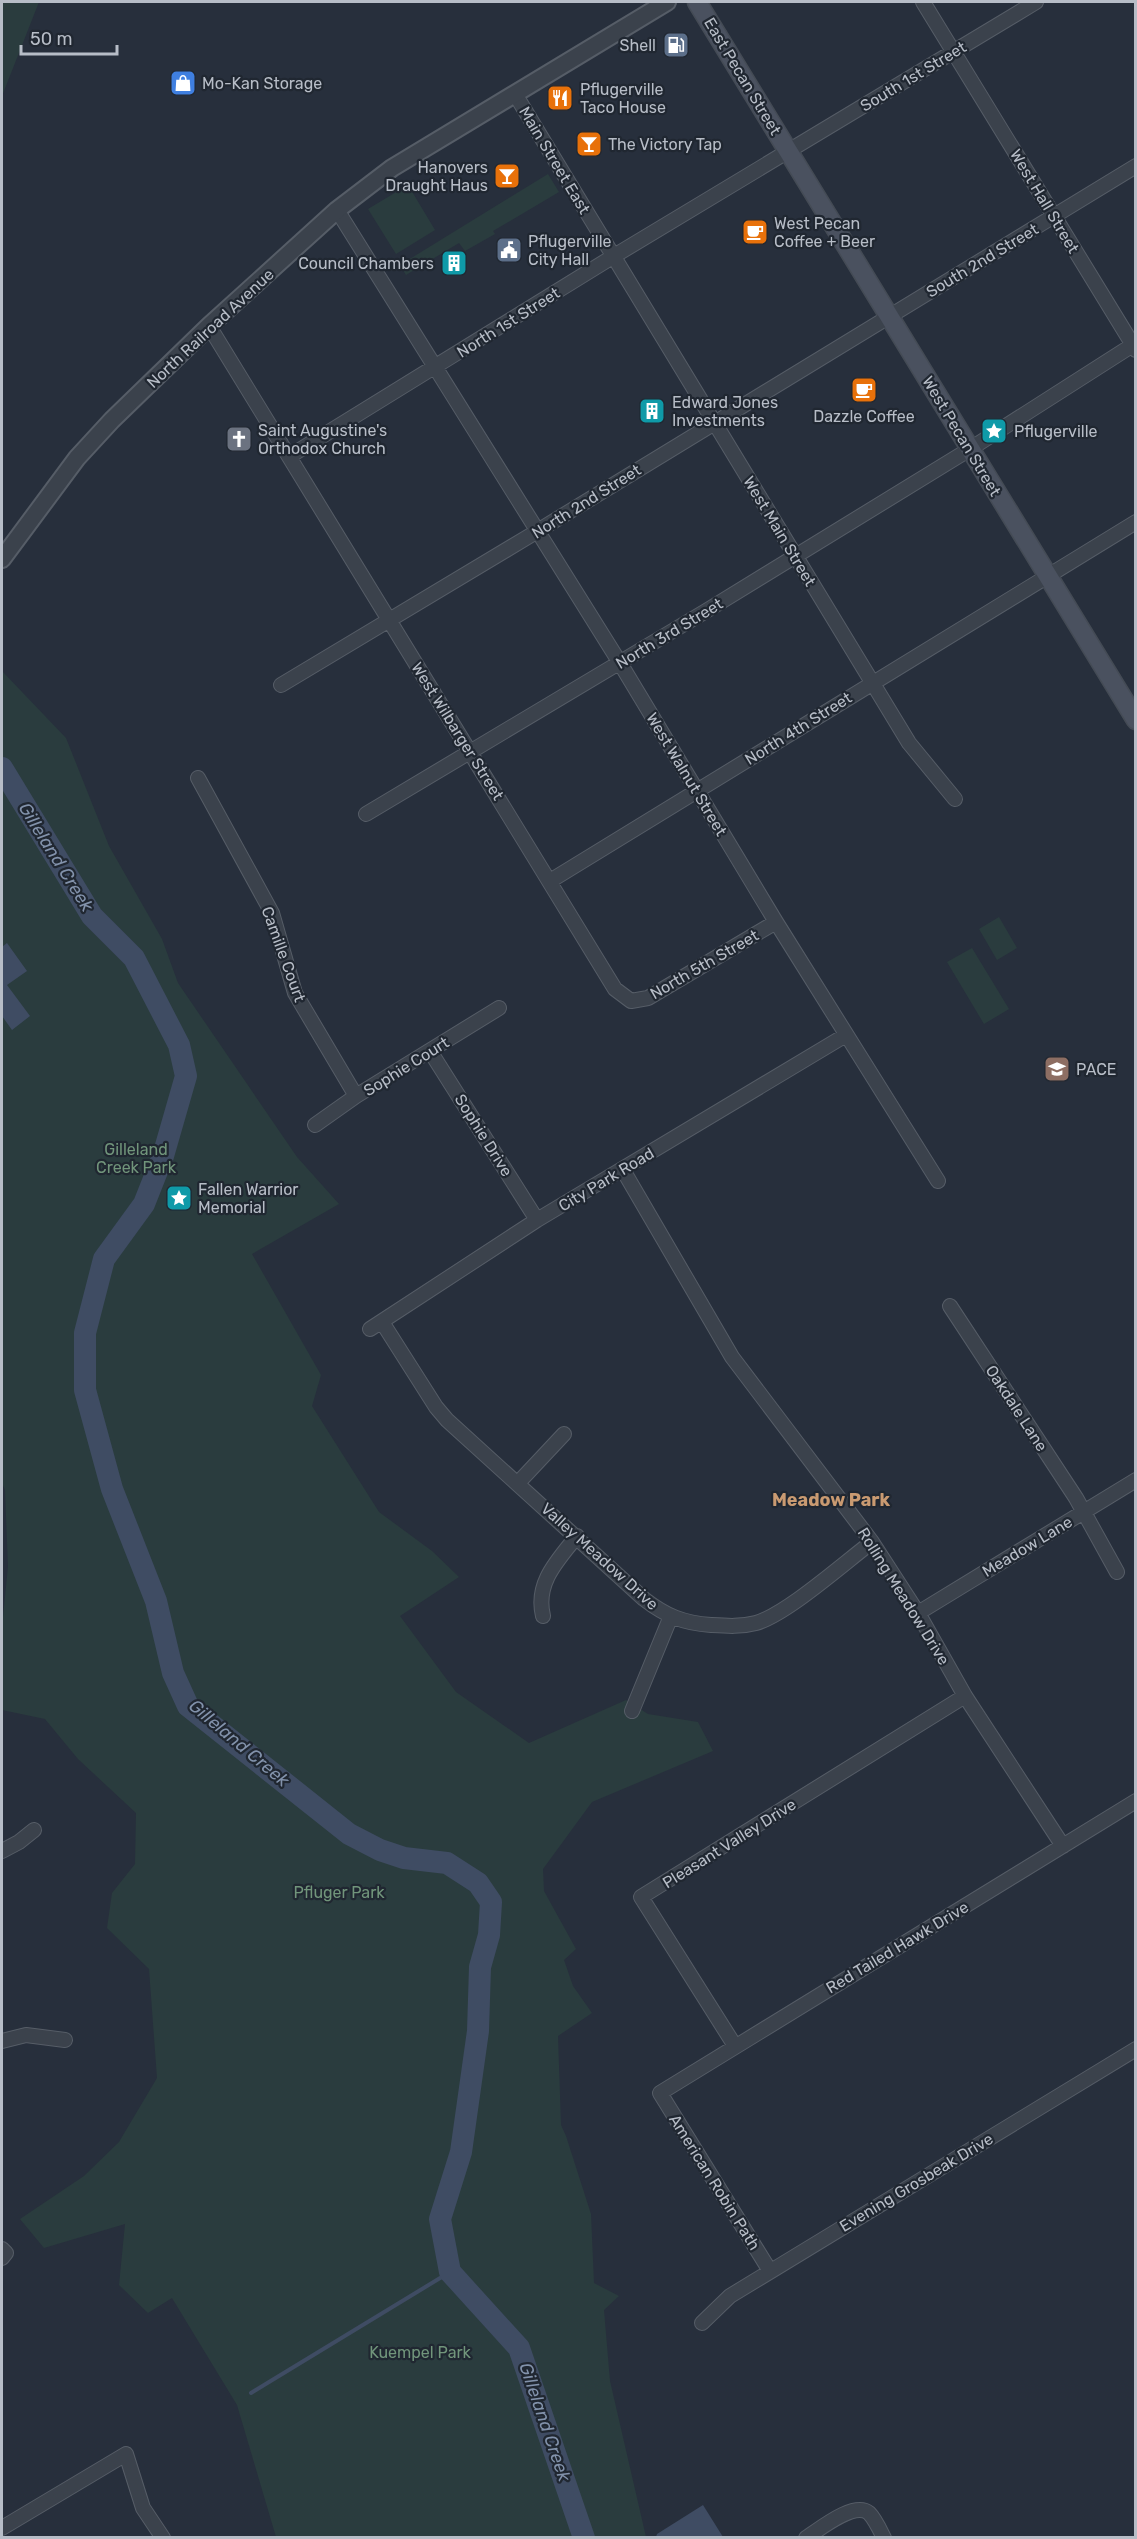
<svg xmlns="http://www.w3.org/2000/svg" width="1137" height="2539" font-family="Rubik,sans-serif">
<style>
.green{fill:#2a3c3e}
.water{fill:#3f4c63}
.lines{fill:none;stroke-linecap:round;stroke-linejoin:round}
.stream{stroke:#3f4c63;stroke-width:4}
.river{stroke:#3f4c63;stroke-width:22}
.minor-casing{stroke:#565d67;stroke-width:16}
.tertiary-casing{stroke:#565d67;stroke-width:20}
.secondary-casing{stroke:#444b55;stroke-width:21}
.minor{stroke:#3b424c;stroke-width:14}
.tertiary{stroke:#3b424c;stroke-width:16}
.secondary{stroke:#4a515f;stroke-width:18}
.labels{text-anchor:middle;stroke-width:4.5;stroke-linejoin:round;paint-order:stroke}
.poi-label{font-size:16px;fill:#b7bdc7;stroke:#202731;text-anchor:start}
.street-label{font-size:16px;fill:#b7bdc7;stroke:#202731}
.park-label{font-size:16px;fill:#71957b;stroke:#202731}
.water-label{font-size:18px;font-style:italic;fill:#8292ab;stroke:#202731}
.neighbourhood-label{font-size:18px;font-weight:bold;fill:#c99a71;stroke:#202731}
</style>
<rect width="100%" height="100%" fill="#272f3c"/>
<path class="green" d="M 2,2 L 39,2 L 2,96 Z
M 548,174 L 559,192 L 493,231 L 495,234 L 465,251 L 459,243 L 406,275 L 400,265 Z
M 408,185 L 435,230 L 396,254 L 368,209 Z
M 2,671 L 66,738 L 109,846 L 162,939 L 178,983 L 297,1157 L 339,1204 L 252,1254 L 321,1375 L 312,1406 L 379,1512 L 432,1551 L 459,1577 L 400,1616 L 456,1692 L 529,1743 L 626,1700 L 648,1714 L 698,1722 L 713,1751 L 592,1802 L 543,1869 L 544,1891 L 576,1949 L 564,1960 L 573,1986 L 592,2013 L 558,2036 L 561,2125 L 566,2136 L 591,2214 L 594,2283 L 619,2296 L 604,2310 L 610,2381 L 646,2537 L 276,2537 L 237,2405 L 172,2298 L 148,2313 L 119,2285 L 125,2224 L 44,2248 L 20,2219 L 84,2176 L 119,2142 L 157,2078 L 149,1969 L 107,1928 L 112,1893 L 135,1864 L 136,1813 L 78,1759 L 45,1719 L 2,1710 L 2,1627 L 8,1567 L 5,1490 L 2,1483 Z
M 999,917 L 1017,948 L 997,960 L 979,929 Z
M 972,948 L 1009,1009 L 984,1024 L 947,962 Z"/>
<path class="water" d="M 7,943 L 27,971 L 7,985 L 30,1016 L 12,1030 L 2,1016 L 2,947 Z
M 703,2505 L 723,2537 L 656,2537 L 657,2534 Z"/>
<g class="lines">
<path class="stream" d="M 251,2393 L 450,2272"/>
<path class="river" d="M 2,768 L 92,916 L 134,958 L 179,1045 L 186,1076 L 163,1156 L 144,1204 L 104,1259 L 85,1333 L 85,1390 L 112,1489 L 156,1601 L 173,1673 L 188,1706 L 349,1834 L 380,1850 L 404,1858 L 447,1863 L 478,1883 L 491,1902 L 489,1935 L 480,1967 L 478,2031 L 461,2152 L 440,2219 L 450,2272 L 519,2348 L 584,2538"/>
<g class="minor-casing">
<path id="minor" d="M 923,2 L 1136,350
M 515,94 L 909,743 L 955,799
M 337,210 L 620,663 L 776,922 L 938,1181
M 209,326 L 615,989 L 631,1001 L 648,998 L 776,922
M 290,456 L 614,256 L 1036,2
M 281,685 L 536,532 L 1136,166
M 198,778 L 272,913 L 295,993 L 356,1096
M 366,814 L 706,611 L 970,449 L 1136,343
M 550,881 L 1136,522
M 430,1051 L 537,1220
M 315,1125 L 356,1096 L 499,1008
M 623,1170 L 732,1357 L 872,1542 L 918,1613 L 965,1696 L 1063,1846
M 950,1306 L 1076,1498 L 1117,1572
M 382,1322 L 436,1407 L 447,1420 L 644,1599 C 666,1616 683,1623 711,1625 C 727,1626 741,1627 756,1623 C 787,1614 844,1563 872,1542
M 370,1329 L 537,1220 L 846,1035
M 518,1483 L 564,1434
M 918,1613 L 1136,1480
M 543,1616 C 535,1583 557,1561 577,1536
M 632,1711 L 671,1616
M 2,1851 L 19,1842 L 34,1830
M 2,2041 L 26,2035 L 65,2040
M 735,2046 L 641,1897 L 965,1696
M 2,2249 L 6,2253 L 2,2258
M 770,2271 L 660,2093 L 1136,1801
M 702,2323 L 730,2296 L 1136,2049
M 2,2528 L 126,2454 L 143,2508 L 163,2538
M 806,2538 C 820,2529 854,2501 869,2513 C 875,2519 880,2530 884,2538"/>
</g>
<g class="tertiary-casing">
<path id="tertiary" d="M 2,559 L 77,458 L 112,420 L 209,326 L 337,210 L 392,168 L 667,2"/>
</g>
<g class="secondary-casing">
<path id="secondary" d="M 697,2 L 1136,720"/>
</g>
<use href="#minor" class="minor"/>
<use href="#tertiary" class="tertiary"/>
<use href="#secondary" class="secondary"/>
</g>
<defs>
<g id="fuel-square" transform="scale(1.35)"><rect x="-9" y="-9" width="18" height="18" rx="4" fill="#5c6f8a" stroke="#202731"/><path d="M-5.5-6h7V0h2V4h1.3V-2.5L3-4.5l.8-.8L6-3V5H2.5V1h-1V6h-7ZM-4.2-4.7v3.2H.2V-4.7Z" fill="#fff"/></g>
<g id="shop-square" transform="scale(1.35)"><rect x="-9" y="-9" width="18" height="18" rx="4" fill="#3f7fe0" stroke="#202731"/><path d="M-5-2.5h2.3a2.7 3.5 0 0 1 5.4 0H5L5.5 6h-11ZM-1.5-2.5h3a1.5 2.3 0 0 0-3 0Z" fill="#fff"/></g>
<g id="restaurant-square" transform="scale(1.35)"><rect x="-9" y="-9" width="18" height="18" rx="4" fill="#e8710a" stroke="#202731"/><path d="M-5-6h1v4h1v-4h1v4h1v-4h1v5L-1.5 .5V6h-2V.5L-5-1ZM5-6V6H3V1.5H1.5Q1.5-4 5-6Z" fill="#fff"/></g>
<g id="bar-square" transform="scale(1.35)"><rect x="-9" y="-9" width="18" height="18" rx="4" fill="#e8710a" stroke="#202731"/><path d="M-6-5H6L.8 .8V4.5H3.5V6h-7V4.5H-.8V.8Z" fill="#fff"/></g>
<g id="cafe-square" transform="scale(1.35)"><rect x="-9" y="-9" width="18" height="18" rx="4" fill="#e8710a" stroke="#202731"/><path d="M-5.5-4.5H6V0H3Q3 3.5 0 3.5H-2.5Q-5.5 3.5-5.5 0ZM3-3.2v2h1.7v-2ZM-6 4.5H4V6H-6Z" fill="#fff"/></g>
<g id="civic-square" transform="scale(1.35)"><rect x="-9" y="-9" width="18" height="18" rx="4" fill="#5c6f8a" stroke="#202731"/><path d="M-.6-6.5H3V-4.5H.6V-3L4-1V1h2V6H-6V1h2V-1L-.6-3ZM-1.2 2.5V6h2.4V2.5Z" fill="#fff"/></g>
<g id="building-square" transform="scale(1.35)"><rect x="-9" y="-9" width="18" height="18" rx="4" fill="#0f9aa8" stroke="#202731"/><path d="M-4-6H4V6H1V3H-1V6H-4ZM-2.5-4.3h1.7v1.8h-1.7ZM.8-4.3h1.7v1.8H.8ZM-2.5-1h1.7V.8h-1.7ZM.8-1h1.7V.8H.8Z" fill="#fff"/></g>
<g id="sight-square" transform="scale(1.35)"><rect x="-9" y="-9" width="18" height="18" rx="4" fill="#0f9aa8" stroke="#202731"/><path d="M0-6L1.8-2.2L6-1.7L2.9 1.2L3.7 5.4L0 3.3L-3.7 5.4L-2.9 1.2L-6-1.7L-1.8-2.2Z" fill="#fff"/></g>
<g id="church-square" transform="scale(1.35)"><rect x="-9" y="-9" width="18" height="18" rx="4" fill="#6b7280" stroke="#202731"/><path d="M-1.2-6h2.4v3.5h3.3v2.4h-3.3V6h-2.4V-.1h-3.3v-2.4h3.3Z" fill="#fff"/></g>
<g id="school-square" transform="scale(1.35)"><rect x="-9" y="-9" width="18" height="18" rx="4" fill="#8d6e63" stroke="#202731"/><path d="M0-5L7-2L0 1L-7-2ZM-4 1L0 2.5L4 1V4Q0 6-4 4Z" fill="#fff"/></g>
</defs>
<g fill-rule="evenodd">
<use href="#fuel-square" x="676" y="45"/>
<use href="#shop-square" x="183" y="83"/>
<use href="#restaurant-square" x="560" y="98"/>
<use href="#bar-square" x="589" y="144"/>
<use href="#bar-square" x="507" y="176"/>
<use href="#cafe-square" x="755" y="232"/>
<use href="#civic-square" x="509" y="250"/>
<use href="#building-square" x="454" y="263"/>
<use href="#cafe-square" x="864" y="390"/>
<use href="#building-square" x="652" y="411"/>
<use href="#sight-square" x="994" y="431"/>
<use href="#church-square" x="239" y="439"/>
<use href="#school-square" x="1057" y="1069"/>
<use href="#sight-square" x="179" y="1198"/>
</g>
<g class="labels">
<g class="poi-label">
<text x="656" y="51" text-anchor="end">Shell</text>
<text x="202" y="89">Mo-Kan Storage</text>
<text x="580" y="95">Pflugerville<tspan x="580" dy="18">Taco House</tspan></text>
<text x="608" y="150">The Victory Tap</text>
<text x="488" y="173" text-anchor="end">Hanovers<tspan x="488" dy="18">Draught Haus</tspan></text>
<text x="774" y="229">West Pecan<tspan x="774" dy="18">Coffee + Beer</tspan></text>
<text x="528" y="247">Pflugerville<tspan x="528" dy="18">City Hall</tspan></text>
<text x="434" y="269" text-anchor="end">Council Chambers</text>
<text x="672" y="408">Edward Jones<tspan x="672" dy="18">Investments</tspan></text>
<text x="864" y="422" text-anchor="middle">Dazzle Coffee</text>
<text x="258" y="436">Saint Augustine's<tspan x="258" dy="18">Orthodox Church</tspan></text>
<text x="1014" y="437">Pflugerville</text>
<text x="1076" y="1075">PACE</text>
<text x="198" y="1195">Fallen Warrior<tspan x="198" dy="18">Memorial</tspan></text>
</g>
<g class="street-label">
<text transform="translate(743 76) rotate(59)" y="6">East Pecan Street</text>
<text transform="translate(913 76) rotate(-31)" y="6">South 1st Street</text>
<text transform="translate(555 160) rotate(59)" y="6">Main Street East</text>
<text transform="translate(1045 201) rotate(59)" y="6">West Hall Street</text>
<text transform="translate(982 260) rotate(-31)" y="6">South 2nd Street</text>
<text transform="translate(508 322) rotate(-32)" y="6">North 1st Street</text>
<text transform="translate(210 328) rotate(-43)" y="6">North Railroad Avenue</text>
<text transform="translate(962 436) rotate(59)" y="6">West Pecan Street</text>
<text transform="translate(586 501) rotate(-32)" y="6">North 2nd Street</text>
<text transform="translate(780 531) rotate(59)" y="6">West Main Street</text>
<text transform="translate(669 633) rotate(-31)" y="6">North 3rd Street</text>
<text transform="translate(798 728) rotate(-32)" y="6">North 4th Street</text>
<text transform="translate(458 731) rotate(58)" y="6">West Wilbarger Street</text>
<text transform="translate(687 774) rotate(59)" y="6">West Walnut Street</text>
<text transform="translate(284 954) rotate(70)" y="6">Camille Court</text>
<text transform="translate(704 964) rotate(-30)" y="6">North 5th Street</text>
<text transform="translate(406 1066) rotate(-32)" y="6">Sophie Court</text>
<text transform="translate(484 1135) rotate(58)" y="6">Sophie Drive</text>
<text transform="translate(606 1179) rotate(-31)" y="6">City Park Road</text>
<text transform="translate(1017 1408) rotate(57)" y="6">Oakdale Lane</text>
<text transform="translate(1027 1546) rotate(-31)" y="6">Meadow Lane</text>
<text transform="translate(600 1556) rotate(42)" y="6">Valley Meadow Drive</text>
<text transform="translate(904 1596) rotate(58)" y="6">Rolling Meadow Drive</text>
<text transform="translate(729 1843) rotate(-32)" y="6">Pleasant Valley Drive</text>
<text transform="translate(897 1947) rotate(-31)" y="6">Red Tailed Hawk Drive</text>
<text transform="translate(715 2182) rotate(58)" y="6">American Robin Path</text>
<text transform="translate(916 2182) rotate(-31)" y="6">Evening Grosbeak Drive</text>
</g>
<g class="park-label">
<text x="136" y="1155">Gilleland<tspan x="136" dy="18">Creek Park</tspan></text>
<text x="339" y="1898">Pfluger Park</text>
<text x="420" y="2358">Kuempel Park</text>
</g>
<g class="water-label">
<text transform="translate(56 857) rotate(58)" y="6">Gilleland Creek</text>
<text transform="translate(239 1743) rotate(40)" y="6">Gilleland Creek</text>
<text transform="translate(545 2422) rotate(71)" y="6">Gilleland Creek</text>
</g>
<g class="neighbourhood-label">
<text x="831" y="1506">Meadow Park</text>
</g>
</g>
<rect width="1137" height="2539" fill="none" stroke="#b7bdc7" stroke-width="6"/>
<path d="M21 45v9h96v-9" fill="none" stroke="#b7bdc7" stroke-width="3"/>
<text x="30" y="45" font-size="18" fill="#b7bdc7" stroke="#202731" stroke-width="4.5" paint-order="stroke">50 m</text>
</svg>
